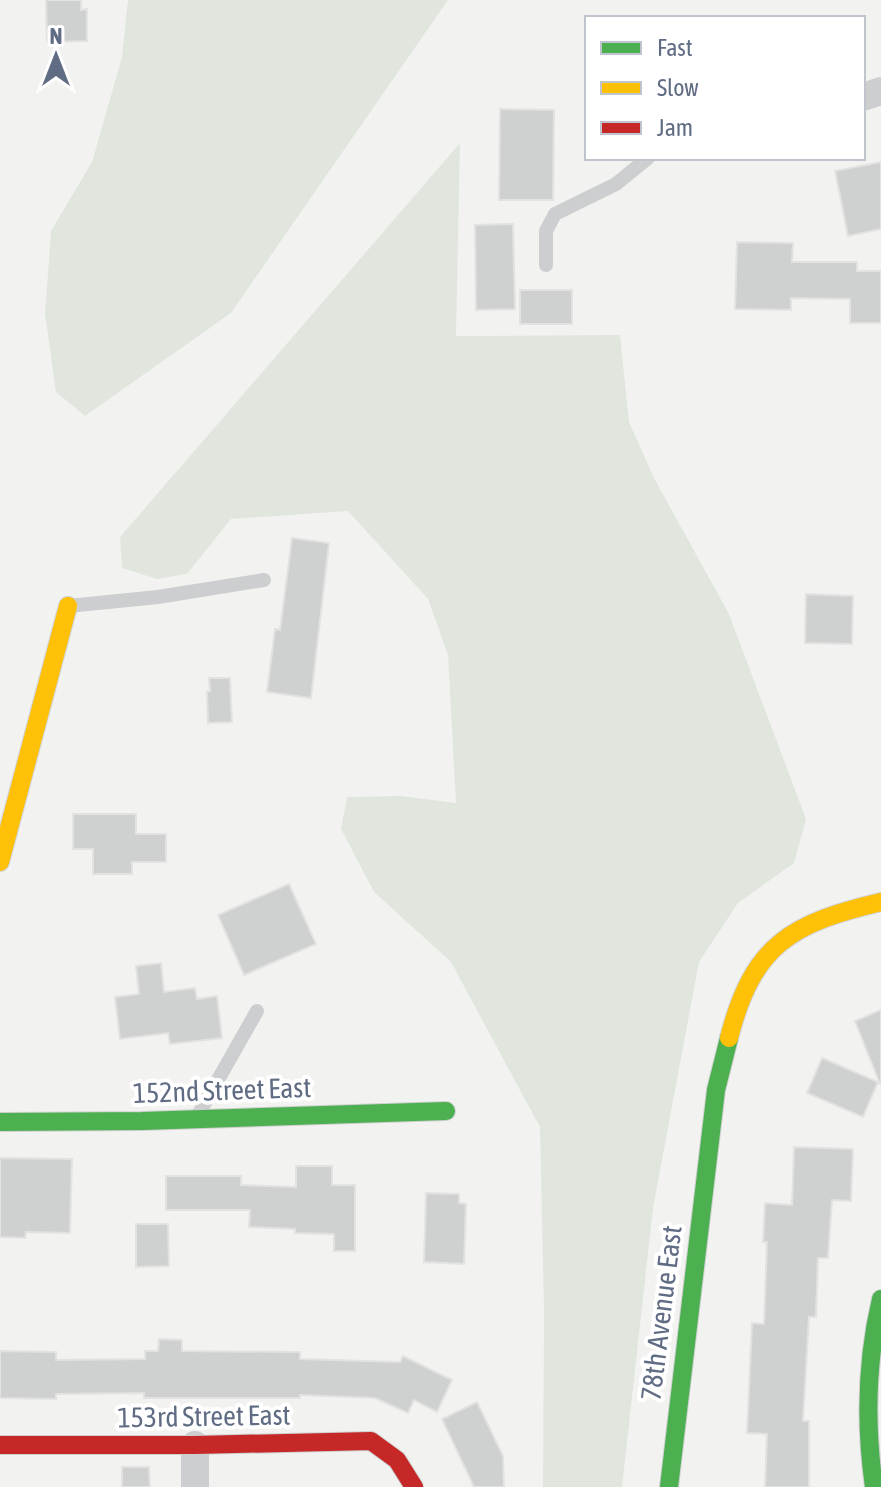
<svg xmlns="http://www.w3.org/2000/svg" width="881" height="1487" font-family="'Asap Condensed',sans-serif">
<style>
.green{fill:#e0e6de}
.building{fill:#cfd1d1;stroke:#e2e2e0;stroke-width:2}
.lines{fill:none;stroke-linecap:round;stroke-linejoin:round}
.fast-casing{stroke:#cfd1d1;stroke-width:20}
.slow-casing{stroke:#cfd1d1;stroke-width:20}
.jam-casing{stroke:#cfd1d1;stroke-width:20}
.lane{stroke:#cdcecf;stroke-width:14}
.street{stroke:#cdcecf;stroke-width:28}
.fast{stroke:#4caf50;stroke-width:18}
.slow{stroke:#ffc107;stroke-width:18}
.jam{stroke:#c62828;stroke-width:18}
.labels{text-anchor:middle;stroke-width:8;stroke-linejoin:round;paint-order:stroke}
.street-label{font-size:28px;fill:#606c83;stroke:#fff}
</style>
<rect width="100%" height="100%" fill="#f2f3f0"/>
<path class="green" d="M 128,0 L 448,0 L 231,313 L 85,416 L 56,392 L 45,314 L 51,231 L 92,162 L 122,57 Z
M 460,143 L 456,336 L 620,335 L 629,422 L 654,478 L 729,614 L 806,819 L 794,863 L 738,903 L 699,962 L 653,1208 L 622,1487 L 543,1487 L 544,1310 L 540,1127 L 451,962 L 374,892 L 341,829 L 347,797 L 401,796 L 456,803 L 448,655 L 428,599 L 348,511 L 231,519 L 187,574 L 157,579 L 122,568 L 120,537 Z"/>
<path class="building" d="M 46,0 L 81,0 L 81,10 L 87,9 L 87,41 L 47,42 Z
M 500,109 L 554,110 L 553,200 L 499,200 Z
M 881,162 L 881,229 L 848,236 L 835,171 Z
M 513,224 L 515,309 L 476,310 L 475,225 Z
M 737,242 L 793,243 L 792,262 L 857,262 L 857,271 L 881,271 L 881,323 L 850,323 L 850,299 L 791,298 L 791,310 L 735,309 Z
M 520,290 L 572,290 L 572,324 L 520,324 Z
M 292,538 L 329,543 L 311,698 L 267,692 L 275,629 L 280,630 Z
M 806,594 L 853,596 L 852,644 L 805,643 Z
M 209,678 L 230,678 L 232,722 L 208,723 L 207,692 L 210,691 Z
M 73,814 L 136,814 L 136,834 L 166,834 L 166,862 L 132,862 L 132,874 L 93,874 L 93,849 L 73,849 Z
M 289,884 L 316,944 L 244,975 L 218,915 Z
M 161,963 L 164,992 L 195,988 L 197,999 L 217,996 L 222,1038 L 170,1044 L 168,1033 L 120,1039 L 115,997 L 139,994 L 136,966 Z
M 881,1010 L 881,1084 L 880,1084 L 855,1021 Z
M 822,1058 L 878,1082 L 863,1117 L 807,1093 Z
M 794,1147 L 853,1149 L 851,1201 L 832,1200 L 828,1258 L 818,1258 L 816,1317 L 809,1317 L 803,1421 L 809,1421 L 809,1487 L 765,1487 L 767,1434 L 747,1433 L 752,1323 L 764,1324 L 767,1242 L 763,1242 L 765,1203 L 792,1205 Z
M 0,1158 L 72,1159 L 70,1233 L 26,1232 L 25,1238 L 0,1237 Z
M 296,1166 L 332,1166 L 332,1185 L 355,1185 L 355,1251 L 334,1251 L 334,1234 L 295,1233 L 295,1229 L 249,1227 L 250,1210 L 166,1210 L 166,1176 L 241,1176 L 241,1185 L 296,1187 Z
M 426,1193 L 459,1194 L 459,1203 L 466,1204 L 464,1264 L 424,1262 Z
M 136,1224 L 168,1224 L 169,1266 L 136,1267 Z
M 159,1339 L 182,1340 L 182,1351 L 300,1352 L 300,1359 L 400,1362 L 403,1356 L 452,1380 L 437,1412 L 414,1400 L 408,1413 L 375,1398 L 300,1395 L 300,1398 L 144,1398 L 144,1393 L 56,1394 L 56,1399 L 0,1398 L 0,1351 L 56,1352 L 56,1360 L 145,1359 L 145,1351 L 158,1351 Z
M 477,1402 L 503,1456 L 504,1487 L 474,1487 L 442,1419 Z
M 122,1467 L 149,1467 L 150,1487 L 122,1487 Z"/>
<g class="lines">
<g class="fast-casing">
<path id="fast" d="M 0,1122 L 142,1121 L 446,1111
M 669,1487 L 716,1090 L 729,1038
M 874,1487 C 865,1423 866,1362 881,1299"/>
</g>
<g class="slow-casing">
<path id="slow" d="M 0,862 L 68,606
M 729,1038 C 753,944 792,923 881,902"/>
</g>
<g class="jam-casing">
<path id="jam" d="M 0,1445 L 195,1445 L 371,1441 L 397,1460 L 414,1487"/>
</g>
<path class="lane" d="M 546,265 L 546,231 L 555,214 L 616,184 L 648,158
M 68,606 L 158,597 L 264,580
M 198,1115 L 257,1011"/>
<path class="street" d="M 863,97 L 881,91
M 195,1487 L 195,1445"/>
<use href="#fast" class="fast"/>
<use href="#slow" class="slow"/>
<use href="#jam" class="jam"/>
</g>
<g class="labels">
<g class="street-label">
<text transform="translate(222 1090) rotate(-2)" y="10">152nd Street East</text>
<text transform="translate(661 1313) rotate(-83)" y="10">78th Avenue East</text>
<text transform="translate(204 1416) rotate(-1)" y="10">153rd Street East</text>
</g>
</g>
<rect x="585" y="16" width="280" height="144" fill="#ffffff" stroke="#bfc4cd" stroke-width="2"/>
<rect x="601" y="42" width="40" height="12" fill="#4caf50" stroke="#bfc4cd" stroke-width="2"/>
<text x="657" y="56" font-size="24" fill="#606c83">Fast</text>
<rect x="601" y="82" width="40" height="12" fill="#ffc107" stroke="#bfc4cd" stroke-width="2"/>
<text x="657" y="96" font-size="24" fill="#606c83">Slow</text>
<rect x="601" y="122" width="40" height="12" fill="#c62828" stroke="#bfc4cd" stroke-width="2"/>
<text x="657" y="136" font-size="24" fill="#606c83">Jam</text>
<g transform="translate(56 56)" stroke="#ffffff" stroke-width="6" paint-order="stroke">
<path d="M0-6L14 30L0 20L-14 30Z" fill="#606c83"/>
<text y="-12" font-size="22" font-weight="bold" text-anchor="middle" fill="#606c83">N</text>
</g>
</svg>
